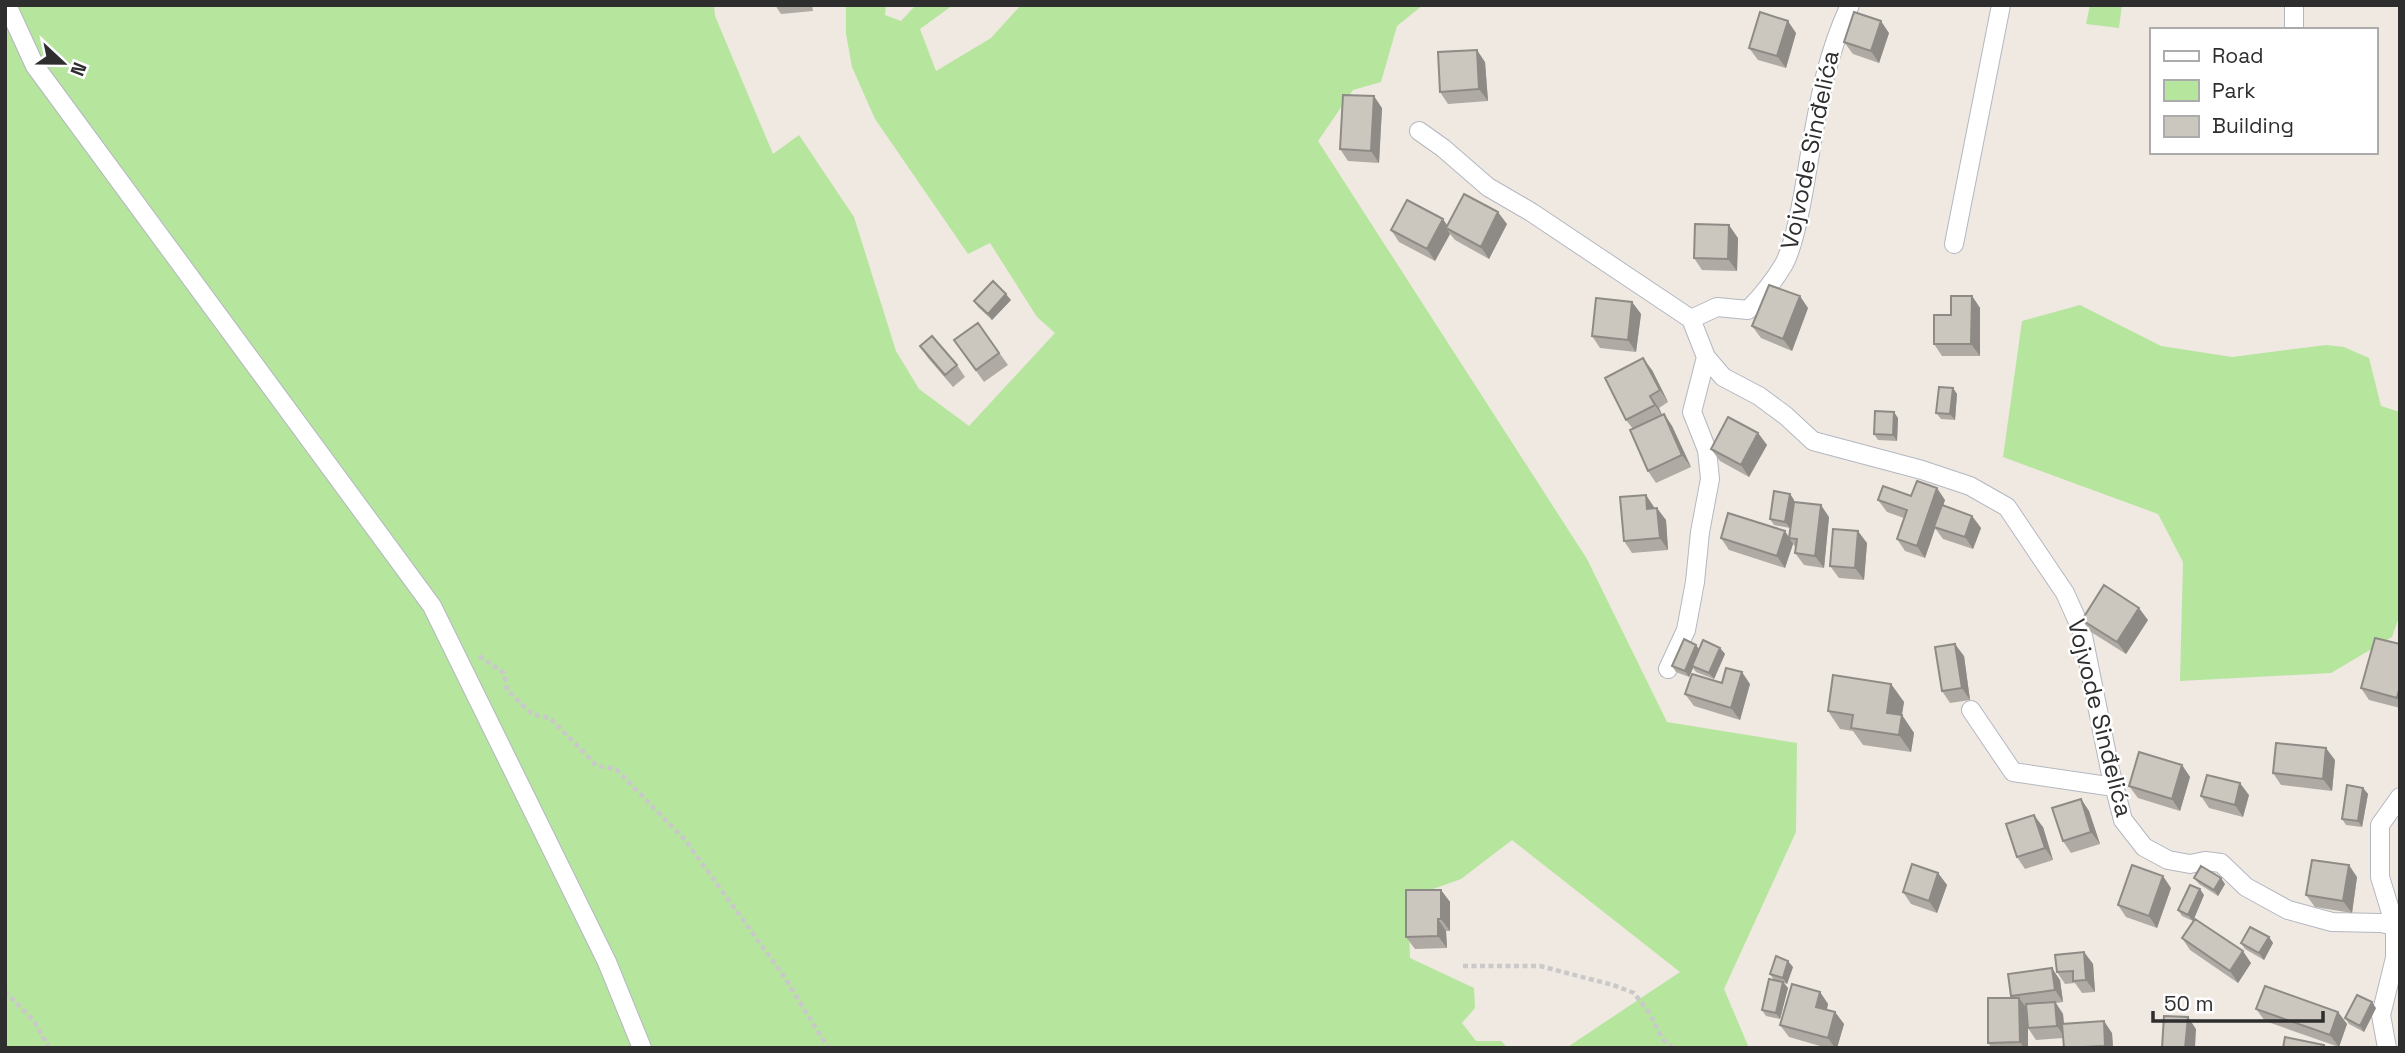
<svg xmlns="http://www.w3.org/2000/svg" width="2405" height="1053" font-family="'Space Grotesk',sans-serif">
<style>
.green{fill:#b6e59e}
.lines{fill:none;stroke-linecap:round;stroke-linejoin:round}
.minor-casing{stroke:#b4b7c1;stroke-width:20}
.path{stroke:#c9c9c9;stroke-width:4.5;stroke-dasharray:5 3.5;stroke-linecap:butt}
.minor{stroke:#fff;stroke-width:18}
.wall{fill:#afaba4}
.shaded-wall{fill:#8e8b86}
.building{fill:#cbc7bf;stroke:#8e8b86;stroke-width:2}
.labels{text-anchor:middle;stroke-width:5;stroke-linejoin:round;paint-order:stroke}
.street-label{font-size:24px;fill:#2e2e2e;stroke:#fff}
</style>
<rect width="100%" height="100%" fill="#efe9e1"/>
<path class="green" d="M 11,5 L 714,5 L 715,16 L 773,154 L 799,135 L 854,217 L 896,351 L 919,389 L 969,426 L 1055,333 L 1037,317 L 990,243 L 968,254 L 875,119 L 852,67 L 846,34 L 846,5 L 886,5 L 885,15 L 901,21 L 916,5 L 953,5 L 920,29 L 936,71 L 991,38 L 1021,5 L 1423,5 L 1397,26 L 1381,82 L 1353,90 L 1318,141 L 1587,559 L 1667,722 L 1797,743 L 1796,832 L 1724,989 L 1749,1048 L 1566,1048 L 1680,972 L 1512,840 L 1461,879 L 1408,898 L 1410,958 L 1474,988 L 1475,1008 L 1462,1023 L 1476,1041 L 1501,1041 L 1508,1048 L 646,1048 L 434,604 L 37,64 Z
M 2090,5 L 2122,5 L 2119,28 L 2086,24 Z
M 5,10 L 429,607 L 639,1048 L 5,1048 Z
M 2080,305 L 2161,346 L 2232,357 L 2326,345 L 2344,347 L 2369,358 L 2381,406 L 2400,412 L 2400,614 L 2392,637 L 2331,673 L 2180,681 L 2183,562 L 2158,514 L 2003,457 L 2022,321 Z"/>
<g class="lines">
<g class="minor-casing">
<path id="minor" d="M 7,5 L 35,66 L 432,606 L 607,962 L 642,1048
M 2294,5 L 2294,30
M 1419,131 L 1443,148 L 1488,187 L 1531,212 L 1691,319 L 1706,357 L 1723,377 L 1759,396 L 1786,416 L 1813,441 L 1922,470 L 1970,486 L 2007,507 L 2065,593 L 2082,631 L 2110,770 L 2123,820 L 2144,847 L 2168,860 L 2190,864 L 2205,861 L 2221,863 L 2246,887 L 2288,910 L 2332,922 L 2381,923 L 2395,926 L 2395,958 L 2381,1015 L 2387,1048
M 1954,244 L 2001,5
M 1691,319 L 1717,307 L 1748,310 C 1762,296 1774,281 1784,264 C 1796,242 1804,191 1808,165 C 1818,108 1825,58 1850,5
M 1668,669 L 1686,630 L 1695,582 L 1700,532 L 1710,479 L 1707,450 L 1692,412 L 1706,357
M 1971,710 L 2013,772 L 2114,787
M 2395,926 L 2380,877 L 2380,825 L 2400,797"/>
</g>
<path class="path" d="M 479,656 L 504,673 L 507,690 L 532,714 L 550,718 L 597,766 L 616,769 L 685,840 L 783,975 L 828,1048
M 1463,966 L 1540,966 L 1613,985 L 1634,993 L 1650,1014 L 1663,1040 L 1674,1048
M 5,991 L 34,1021 L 49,1048"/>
<use href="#minor" class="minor"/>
</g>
<path class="wall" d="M 775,5 L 812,5 L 813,11 L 781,14 Z
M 1796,33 L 1786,68 L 1758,60 L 1749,48 Z
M 1889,33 L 1879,63 L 1853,54 L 1844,42 Z
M 1485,62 L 1488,101 L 1448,104 L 1440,92 Z
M 1382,108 L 1379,163 L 1348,161 L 1340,149 Z
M 1507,224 L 1489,259 L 1455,240 L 1450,234 L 1435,261 L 1399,242 L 1391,230 L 1448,226 Z
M 1738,238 L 1737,271 L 1702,270 L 1694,258 Z
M 1972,296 L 1980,308 L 1980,356 L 1942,356 L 1934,344 L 1951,315 Z
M 1011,300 L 992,320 L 978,307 L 974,301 Z
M 1632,302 L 1641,314 L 1636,352 L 1600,348 L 1592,336 Z
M 1808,308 L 1792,351 L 1761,338 L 1752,326 Z
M 978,323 L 1008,365 L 984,382 L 954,340 Z
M 920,346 L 957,365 L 965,377 L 953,387 L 928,358 Z
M 1652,370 L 1668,402 L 1659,408 L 1662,415 L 1664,414 L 1672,426 L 1691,467 L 1656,483 L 1648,471 L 1633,429 L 1626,420 Z
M 1953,388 L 1957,394 L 1955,420 L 1941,419 L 1936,413 Z
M 1898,418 L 1897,441 L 1878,440 L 1874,434 Z
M 1758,433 L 1767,445 L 1749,477 L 1720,461 L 1711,449 Z
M 1790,494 L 1794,500 L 1790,528 L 1774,525 L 1770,519 Z
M 1646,495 L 1654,509 L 1666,520 L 1668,550 L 1632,553 L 1624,541 Z
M 1911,496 L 1945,500 L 1943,506 L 1972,516 L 1981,528 L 1973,549 L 1943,539 L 1935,528 L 1925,558 L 1905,551 L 1897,539 L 1904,518 L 1887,512 L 1878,500 Z
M 1829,517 L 1824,568 L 1804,565 L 1795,553 L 1796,548 L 1793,544 L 1785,568 L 1729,550 L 1721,538 L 1789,537 Z
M 1867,543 L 1864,580 L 1839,578 L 1830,566 Z
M 2082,620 L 2148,620 L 2126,654 L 2091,632 Z
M 2400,644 L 2400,708 L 2369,700 L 2361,688 Z
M 1696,645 L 1699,649 L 1720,648 L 1725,654 L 1714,679 L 1696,672 L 1693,668 L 1689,677 L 1676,672 L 1672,666 Z
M 1964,656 L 1970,700 L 1950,703 L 1942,691 Z
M 1722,683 L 1750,684 L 1740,720 L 1694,706 L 1685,694 Z
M 1891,684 L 1904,702 L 1902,715 L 1914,733 L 1911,752 L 1863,745 L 1853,731 L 1840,729 L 1828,711 Z
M 2335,760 L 2332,791 L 2281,785 L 2273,773 Z
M 2182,765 L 2190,777 L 2180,811 L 2138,798 L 2129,786 Z
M 2363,788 L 2368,794 L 2362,827 L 2346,825 L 2342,819 Z
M 2249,795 L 2243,817 L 2209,808 L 2201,796 Z
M 2081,799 L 2089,811 L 2100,844 L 2071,853 L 2063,841 Z
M 2043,827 L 2053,860 L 2025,869 L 2017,857 Z
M 1938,873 L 1947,885 L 1937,913 L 1911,904 L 1903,892 Z
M 2357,877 L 2352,913 L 2315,907 L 2306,895 Z
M 2194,878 L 2225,884 L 2218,896 L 2199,884 Z
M 2171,888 L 2157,928 L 2126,917 L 2118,905 Z
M 1441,890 L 1450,902 L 1450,931 L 1446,931 L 1447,948 L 1415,949 L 1406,937 Z
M 2204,895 L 2193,921 L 2182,916 L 2178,910 Z
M 2269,937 L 2273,943 L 2264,960 L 2245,949 L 2241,943 Z
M 2182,938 L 2251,963 L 2238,983 L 2190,950 Z
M 2084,952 L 2093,964 L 2095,992 L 2082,993 L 2075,983 L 2065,984 L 2057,972 Z
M 1793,967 L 1787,984 L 1784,983 L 1788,988 L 1780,1019 L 1766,1016 L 1762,1010 L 1774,980 L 1770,974 Z
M 2060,980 L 2063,1002 L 2056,1003 L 2063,1014 L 2064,1024 L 2112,1033 L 2113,1048 L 2064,1048 L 2063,1038 L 2036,1040 L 2028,1028 L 2028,1048 L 1992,1048 L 1988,1043 L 2013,998 L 2011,996 Z
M 1820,992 L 1828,1004 L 1827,1010 L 1835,1012 L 1844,1024 L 1837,1048 L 1827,1048 L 1789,1037 L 1780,1025 Z
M 2376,1008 L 2364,1032 L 2349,1024 L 2345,1018 Z
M 2256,1009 L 2338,1012 L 2347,1024 L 2339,1047 L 2265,1021 Z"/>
<path class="shaded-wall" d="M 1788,21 L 1796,33 L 1786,68 L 1777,56 Z
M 1881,21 L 1889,33 L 1879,63 L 1871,51 Z
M 1477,50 L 1485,62 L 1488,101 L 1479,89 Z
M 1374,96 L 1382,108 L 1379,163 L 1371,151 Z
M 1498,212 L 1507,224 L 1489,259 L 1481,247 Z
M 1443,219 L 1451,231 L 1446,228 L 1450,234 L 1435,261 L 1427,249 Z
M 1729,225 L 1738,238 L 1737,271 L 1728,259 Z
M 1006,294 L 1011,300 L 992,320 L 988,314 Z
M 1800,296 L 1808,308 L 1792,351 L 1783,339 Z
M 1972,296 L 1980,308 L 1980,356 L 1971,344 Z
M 1632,302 L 1641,314 L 1636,352 L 1628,340 Z
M 1643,358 L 1652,370 L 1668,402 L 1660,390 Z
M 1953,388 L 1957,394 L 1955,420 L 1950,414 Z
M 1650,396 L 1659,408 L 1663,417 L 1655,405 Z
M 1894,412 L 1898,418 L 1897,441 L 1893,435 Z
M 1664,414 L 1672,426 L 1691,467 L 1682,455 Z
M 1758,433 L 1767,445 L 1749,477 L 1741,465 Z
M 1937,488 L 1945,500 L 1925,558 L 1917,546 Z
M 1790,494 L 1794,500 L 1790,528 L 1785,522 Z
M 1646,495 L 1654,507 L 1655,521 L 1647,509 Z
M 1821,505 L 1829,517 L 1824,568 L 1815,556 Z
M 1657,508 L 1666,520 L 1668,550 L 1660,538 Z
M 1972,516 L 1981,528 L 1973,549 L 1965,537 Z
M 1785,531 L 1793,544 L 1785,568 L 1777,556 Z
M 1858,531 L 1867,543 L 1864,580 L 1855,568 Z
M 2139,608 L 2148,620 L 2126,654 L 2117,642 Z
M 1955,644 L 1964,656 L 1970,700 L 1962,688 Z
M 1696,645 L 1700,651 L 1692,666 L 1693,668 L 1689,677 L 1685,671 Z
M 1720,648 L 1725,654 L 1714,679 L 1709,673 Z
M 1742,672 L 1750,684 L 1740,720 L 1731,708 Z
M 1891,684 L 1904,702 L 1899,731 L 1887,713 Z
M 2400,686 L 2400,702 L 2397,698 Z
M 1902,715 L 1914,733 L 1911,752 L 1899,735 Z
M 2326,748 L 2335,760 L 2332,791 L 2323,779 Z
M 2182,765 L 2190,777 L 2180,811 L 2172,799 Z
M 2240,783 L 2249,795 L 2243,817 L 2235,805 Z
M 2363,788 L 2368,794 L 2362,827 L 2358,821 Z
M 2081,799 L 2089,811 L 2100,844 L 2091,832 Z
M 2034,815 L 2043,827 L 2053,860 L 2045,848 Z
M 2349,865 L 2357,877 L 2352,913 L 2343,901 Z
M 1938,873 L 1947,885 L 1937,913 L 1929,901 Z
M 2163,876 L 2171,888 L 2157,928 L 2149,916 Z
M 2221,878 L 2225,884 L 2218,896 L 2214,890 Z
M 2200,889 L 2204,895 L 2193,921 L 2188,915 Z
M 1441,890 L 1450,902 L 1450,931 L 1441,919 Z
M 1438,919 L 1446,931 L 1447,948 L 1438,936 Z
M 2269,937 L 2273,943 L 2264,960 L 2259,953 Z
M 2243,951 L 2251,963 L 2238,983 L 2230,971 Z
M 2084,952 L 2093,964 L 2095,992 L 2086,980 Z
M 1788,961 L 1793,967 L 1787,984 L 1783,978 Z
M 2052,968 L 2060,980 L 2063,1002 L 2055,990 Z
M 1783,982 L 1788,988 L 1780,1019 L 1776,1013 Z
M 1820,992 L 1828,1004 L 1824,1019 L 1816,1007 Z
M 2019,998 L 2028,1010 L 2028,1048 L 2024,1048 L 2020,1042 Z
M 2055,1002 L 2063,1014 L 2065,1038 L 2057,1026 Z
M 2372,1002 L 2376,1008 L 2364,1032 L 2360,1026 Z
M 1835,1012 L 1844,1024 L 1837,1048 L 1835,1048 L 1828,1038 Z
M 2338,1012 L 2347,1024 L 2339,1047 L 2330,1035 Z
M 2188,1017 L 2196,1029 L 2195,1048 L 2185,1048 Z
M 2104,1021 L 2112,1033 L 2113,1048 L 2106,1048 L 2105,1046 Z"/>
<path class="building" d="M 1760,12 L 1788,21 L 1777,56 L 1749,48 Z
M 1854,12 L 1881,21 L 1871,51 L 1844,42 Z
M 1477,50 L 1479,89 L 1440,92 L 1438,52 Z
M 1343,95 L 1374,96 L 1371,151 L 1340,149 Z
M 1464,194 L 1498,212 L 1481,247 L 1446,228 Z
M 1407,200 L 1443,219 L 1427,249 L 1391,230 Z
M 1695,224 L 1729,225 L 1728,259 L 1694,258 Z
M 993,281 L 1006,294 L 988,314 L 974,301 Z
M 1769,285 L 1800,296 L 1783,339 L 1752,326 Z
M 1951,296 L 1972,296 L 1971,344 L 1934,344 L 1934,315 L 1951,315 Z
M 1596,298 L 1632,302 L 1628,340 L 1592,336 Z
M 978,323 L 999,353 L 976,370 L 954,340 Z
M 932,336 L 957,365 L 945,375 L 920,346 Z
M 1643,358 L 1660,390 L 1650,396 L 1655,405 L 1626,420 L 1605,378 Z
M 1939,387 L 1953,388 L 1950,414 L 1936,413 Z
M 1875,411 L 1894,412 L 1893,435 L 1874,434 Z
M 1664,414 L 1682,455 L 1648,471 L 1630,430 Z
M 1728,417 L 1758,433 L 1741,465 L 1711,449 Z
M 1917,481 L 1937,488 L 1917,546 L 1897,539 L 1907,510 L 1878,500 L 1883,486 L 1911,496 Z
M 1774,491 L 1790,494 L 1785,522 L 1770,519 Z
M 1646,495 L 1647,509 L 1657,508 L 1660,538 L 1624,541 L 1620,497 Z
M 1794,502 L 1821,505 L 1815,556 L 1795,553 L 1797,539 L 1789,538 Z
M 1942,505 L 1972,516 L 1965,537 L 1934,527 Z
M 1728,513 L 1785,531 L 1777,556 L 1721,538 Z
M 1833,529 L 1858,531 L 1855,568 L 1830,566 Z
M 2104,585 L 2139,608 L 2117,642 L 2082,620 Z
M 2375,638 L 2400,644 L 2400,686 L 2397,698 L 2361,688 Z
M 1684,639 L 1696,645 L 1685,671 L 1672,666 Z
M 1703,640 L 1720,648 L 1709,673 L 1692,666 Z
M 1955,644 L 1962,688 L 1942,691 L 1935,647 Z
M 1726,668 L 1742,672 L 1731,708 L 1685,694 L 1692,674 L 1722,683 Z
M 1833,675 L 1891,684 L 1887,713 L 1902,715 L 1899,735 L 1851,728 L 1853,715 L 1828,711 Z
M 2276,743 L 2326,748 L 2323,779 L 2273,773 Z
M 2139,752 L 2182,765 L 2172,799 L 2129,786 Z
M 2207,775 L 2240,783 L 2235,805 L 2201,796 Z
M 2347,785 L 2363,788 L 2358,821 L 2342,819 Z
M 2081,799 L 2091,832 L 2063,841 L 2052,808 Z
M 2034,815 L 2045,848 L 2017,857 L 2006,824 Z
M 2312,860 L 2349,865 L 2343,901 L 2306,895 Z
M 1912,864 L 1938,873 L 1929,901 L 1903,892 Z
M 2132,865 L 2163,876 L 2149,916 L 2118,905 Z
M 2201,866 L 2221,878 L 2214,890 L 2194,878 Z
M 2190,885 L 2200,889 L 2188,915 L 2178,910 Z
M 1406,890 L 1441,890 L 1441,919 L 1438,919 L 1438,936 L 1406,937 Z
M 2195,919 L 2243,951 L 2230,971 L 2182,938 Z
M 2250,927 L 2269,937 L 2259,953 L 2241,943 Z
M 2084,952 L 2086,980 L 2073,981 L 2073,971 L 2057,972 L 2055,955 Z
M 1776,956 L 1788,961 L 1783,978 L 1770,974 Z
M 2052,968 L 2055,990 L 2011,996 L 2008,974 Z
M 1769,979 L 1783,982 L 1776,1013 L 1762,1010 Z
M 1792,984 L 1820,992 L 1816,1007 L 1835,1012 L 1828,1038 L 1780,1025 Z
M 2265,986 L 2338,1012 L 2330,1035 L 2256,1009 Z
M 2357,995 L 2372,1002 L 2360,1026 L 2345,1018 Z
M 1988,998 L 2019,998 L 2020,1042 L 1988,1043 Z
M 2055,1002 L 2057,1026 L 2028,1028 L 2026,1004 Z
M 2164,1016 L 2188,1017 L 2185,1048 L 2162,1048 Z
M 2104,1021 L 2105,1046 L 2064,1048 L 2062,1024 Z
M 2285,1037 L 2324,1045 L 2324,1048 L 2283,1048 Z"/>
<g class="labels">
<g class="street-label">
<text transform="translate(1810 150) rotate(-78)" y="8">Vojvode Sinđelića</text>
<text transform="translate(2100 718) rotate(76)" y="8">Vojvode Sinđelića</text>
</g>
</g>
<rect width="2405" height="1053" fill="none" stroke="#2e2e2e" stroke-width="14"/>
<rect x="2150" y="28" width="228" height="126" fill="#ffffff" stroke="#ababab" stroke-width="2"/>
<rect x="2164" y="51" width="35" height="10" fill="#ffffff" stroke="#ababab" stroke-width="2"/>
<text x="2212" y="63" font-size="21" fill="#2e2e2e">Road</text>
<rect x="2164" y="80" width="35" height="21" fill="#b6e59e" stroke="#ababab" stroke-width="2"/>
<text x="2212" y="98" font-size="21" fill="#2e2e2e">Park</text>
<rect x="2164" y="116" width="35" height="21" fill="#cbc7bf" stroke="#ababab" stroke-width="2"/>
<text x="2212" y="133" font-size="21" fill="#2e2e2e">Building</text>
<g transform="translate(63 63) rotate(112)" stroke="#ffffff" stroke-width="5" paint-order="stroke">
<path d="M0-5L12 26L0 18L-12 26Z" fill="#2e2e2e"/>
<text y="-10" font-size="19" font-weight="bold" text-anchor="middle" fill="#2e2e2e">N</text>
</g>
<path d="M2153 1011v10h170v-10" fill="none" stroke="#2e2e2e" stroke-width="3.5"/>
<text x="2164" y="1011" font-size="21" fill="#2e2e2e" stroke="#ffffff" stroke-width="5" paint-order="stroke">50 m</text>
</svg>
